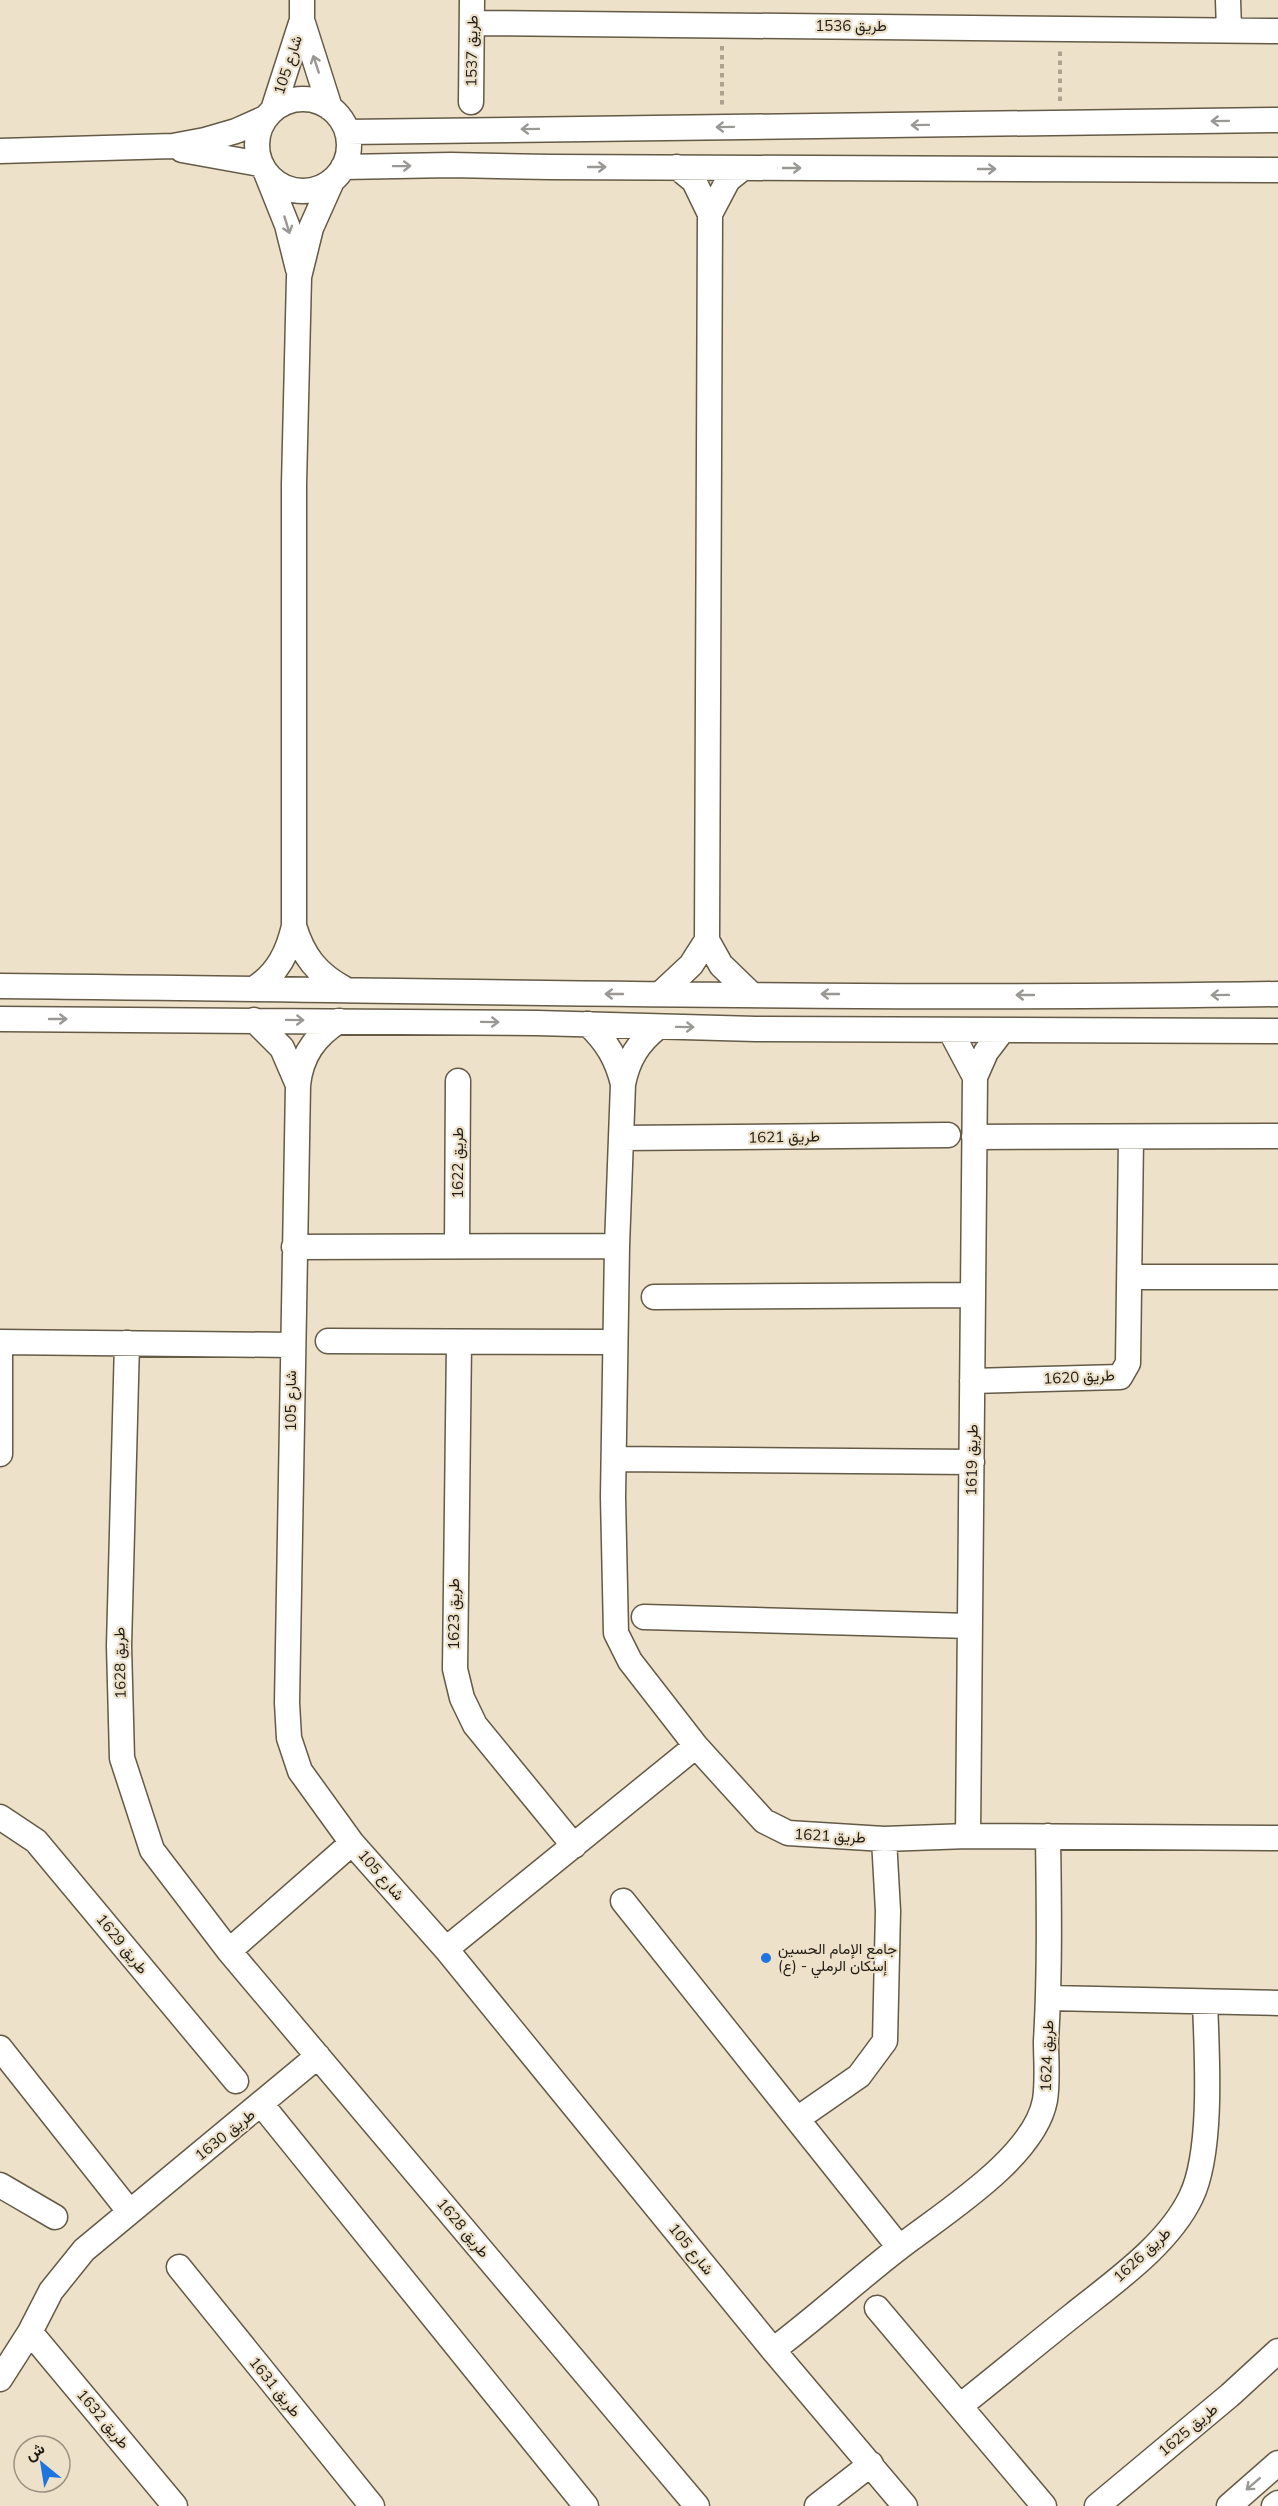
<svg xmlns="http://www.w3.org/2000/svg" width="1278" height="2506" font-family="Mulish,Vazirmatn,sans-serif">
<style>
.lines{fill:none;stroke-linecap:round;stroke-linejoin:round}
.minor-casing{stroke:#645a46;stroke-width:27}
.path{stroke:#aca290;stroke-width:4;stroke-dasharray:4.5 4.5;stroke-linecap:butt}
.minor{stroke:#fff;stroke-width:24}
.oneway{stroke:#9a9895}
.poi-dot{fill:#1f75df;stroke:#ede1ca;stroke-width:2}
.labels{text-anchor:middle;stroke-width:4.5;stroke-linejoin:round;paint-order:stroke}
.street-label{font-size:15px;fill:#1f1b13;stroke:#ede1ca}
.poi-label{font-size:15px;fill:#1f1b13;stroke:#ede1ca;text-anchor:start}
</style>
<rect width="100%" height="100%" fill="#ede1ca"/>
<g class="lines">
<g class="minor-casing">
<path id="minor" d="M 1228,0 L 1229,29
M 302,20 L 330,108
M 473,23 L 1278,31
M257 145a46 46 0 1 1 92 0a46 46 0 1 1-92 0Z
M 471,102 L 472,0
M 273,110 L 302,20 L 302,0
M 347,132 L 1278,120
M 182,150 L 260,164
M 0,151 L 173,146 L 205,140 L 236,131 L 265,118
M 343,167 L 451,165 L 550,167 L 1278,170
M 677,167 L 694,181 L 710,214 L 707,940 L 721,965 L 751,994
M 267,175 L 287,225 L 298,269
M 710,214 L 728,180 L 743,168
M 294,926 C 303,956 317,974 345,989
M 0,986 C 426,990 852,1001 1278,994
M 255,988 C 278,973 288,952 294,926 L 294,484 L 299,277 L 311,228 L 332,181
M 660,994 L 691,965 L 707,940
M 0,1019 L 537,1023 L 756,1029 L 1278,1031
M 254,1020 L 282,1048 L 298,1085
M 339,1021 C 315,1036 301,1056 298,1085 L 287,1703 L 289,1738 L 300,1771 L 352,1843 L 446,1949 L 773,2350 L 905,2506
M 588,1024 C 607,1042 617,1059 623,1084
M 658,1027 C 638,1043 628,1059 623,1084 L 617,1246 L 613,1497 L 616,1633 L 630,1661 L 696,1746 L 764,1821 L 788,1833 L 884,1839 L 968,1836 L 1278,1838
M 950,1030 L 975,1077
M 974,1137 L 1278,1136
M 621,1138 L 948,1135
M 457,1245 L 458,1081
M 294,1247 L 617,1246
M 1130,1277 L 1278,1277
M 654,1297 L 973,1295
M 328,1341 L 615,1342
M 0,1342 L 292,1345
M 127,1343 L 119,1646 L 122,1758 L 152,1850 L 229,1951 L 697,2506
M 459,1343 L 455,1669 L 462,1698 L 475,1725 L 574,1846
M 972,1381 L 1120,1377 L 1128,1363 L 1131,1138
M 0,1454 L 0,1342
M 614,1459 L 972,1462
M 644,1617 L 970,1626
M 0,1817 L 36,1841 L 236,2081
M 968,1836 L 975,1077 L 986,1052 L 1002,1031
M 623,1901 L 899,2247
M 446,1949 L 696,1746
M 229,1951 L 352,1843
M 1049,1998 L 1278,2003
M 0,2048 L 129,2211
M 262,2105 L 586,2506
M 797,2119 L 859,2076 L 885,2041 L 888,1911 L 884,1839
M 0,2185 L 55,2217
M 179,2267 L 372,2506
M 877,2308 L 1044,2506
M 30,2332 L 175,2506
M 773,2350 C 817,2317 857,2280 900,2247 C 944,2213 1035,2157 1045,2100 C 1048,2081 1046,2060 1046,2041 C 1050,1973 1049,1904 1048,1836
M 0,2379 L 30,2332 L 51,2291 L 84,2250 L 318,2056
M 960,2406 C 998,2376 1035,2345 1073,2315 C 1114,2282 1168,2245 1191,2197 C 1213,2152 1207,2055 1205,2003
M 817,2506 L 871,2464
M 1097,2506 L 1230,2395 L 1278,2351
M 1229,2506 L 1278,2463
M 1274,2506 L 1278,2503"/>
</g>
<path class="path" d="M 722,46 L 722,107
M 1060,101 L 1060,49"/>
<use href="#minor" class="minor"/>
</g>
<defs><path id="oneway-shaft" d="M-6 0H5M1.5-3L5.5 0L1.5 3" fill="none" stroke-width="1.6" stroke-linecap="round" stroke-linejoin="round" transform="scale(1.5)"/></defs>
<g class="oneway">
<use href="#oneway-shaft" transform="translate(316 64) rotate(-108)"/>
<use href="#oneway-shaft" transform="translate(1220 121) rotate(179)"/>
<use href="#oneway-shaft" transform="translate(920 125) rotate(179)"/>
<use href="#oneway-shaft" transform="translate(725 127) rotate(179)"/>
<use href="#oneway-shaft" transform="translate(530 129) rotate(179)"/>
<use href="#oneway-shaft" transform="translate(402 166) rotate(-1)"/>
<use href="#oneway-shaft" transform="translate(597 167)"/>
<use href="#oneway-shaft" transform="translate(792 168)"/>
<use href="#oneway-shaft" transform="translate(987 169)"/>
<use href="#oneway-shaft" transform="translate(287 225) rotate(73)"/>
<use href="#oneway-shaft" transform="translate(614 994) rotate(180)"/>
<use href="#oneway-shaft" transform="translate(830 994) rotate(-180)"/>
<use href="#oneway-shaft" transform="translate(1025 995) rotate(180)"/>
<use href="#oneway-shaft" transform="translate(1220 995) rotate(179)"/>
<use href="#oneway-shaft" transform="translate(58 1019)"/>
<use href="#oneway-shaft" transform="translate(295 1020) rotate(1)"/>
<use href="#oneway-shaft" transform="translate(490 1022) rotate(1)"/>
<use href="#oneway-shaft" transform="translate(685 1027) rotate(1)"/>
<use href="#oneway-shaft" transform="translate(1253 2484) rotate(139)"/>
</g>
<circle class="poi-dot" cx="766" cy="1958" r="6"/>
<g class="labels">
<g class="street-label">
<text x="851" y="31">طريق 1536</text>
<text transform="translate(472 51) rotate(-89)" y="5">طريق 1537</text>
<text transform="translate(288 65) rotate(-72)" y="5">شارع 105</text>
<text transform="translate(784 1137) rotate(-1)" y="5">طريق 1621</text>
<text transform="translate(458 1163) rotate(-90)" y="5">طريق 1622</text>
<text transform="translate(1079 1377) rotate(-3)" y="5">طريق 1620</text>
<text transform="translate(291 1401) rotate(-90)" y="5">شارع 105</text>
<text transform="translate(972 1460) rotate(-89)" y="5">طريق 1619</text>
<text transform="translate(454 1614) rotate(-90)" y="5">طريق 1623</text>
<text transform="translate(120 1663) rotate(-91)" y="5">طريق 1628</text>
<text transform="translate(830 1836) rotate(3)" y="5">طريق 1621</text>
<text transform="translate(381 1875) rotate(49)" y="5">شارع 105</text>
<text transform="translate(122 1944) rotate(51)" y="5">طريق 1629</text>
<text transform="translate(1047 2056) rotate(-88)" y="5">طريق 1624</text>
<text transform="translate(225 2135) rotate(-39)" y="5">طريق 1630</text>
<text transform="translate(463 2228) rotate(50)" y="5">طريق 1628</text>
<text transform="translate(691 2249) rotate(51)" y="5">شارع 105</text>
<text transform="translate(1142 2255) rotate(-43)" y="5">طريق 1626</text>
<text transform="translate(275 2387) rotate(51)" y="5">طريق 1631</text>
<text transform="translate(103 2419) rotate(50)" y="5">طريق 1632</text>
<text transform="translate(1188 2430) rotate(-40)" y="5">طريق 1625</text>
</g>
<g class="poi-label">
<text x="778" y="1954">جامع الإمام الحسين<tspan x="778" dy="17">(ع) - إسكان الرملي</tspan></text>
</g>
</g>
<g transform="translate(42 2464) rotate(330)"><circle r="28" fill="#ede1ca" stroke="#9b9281" stroke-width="1.5"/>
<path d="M0-4.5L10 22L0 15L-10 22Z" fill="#1f75df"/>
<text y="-9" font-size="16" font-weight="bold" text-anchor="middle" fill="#1f1b13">ش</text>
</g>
</svg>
